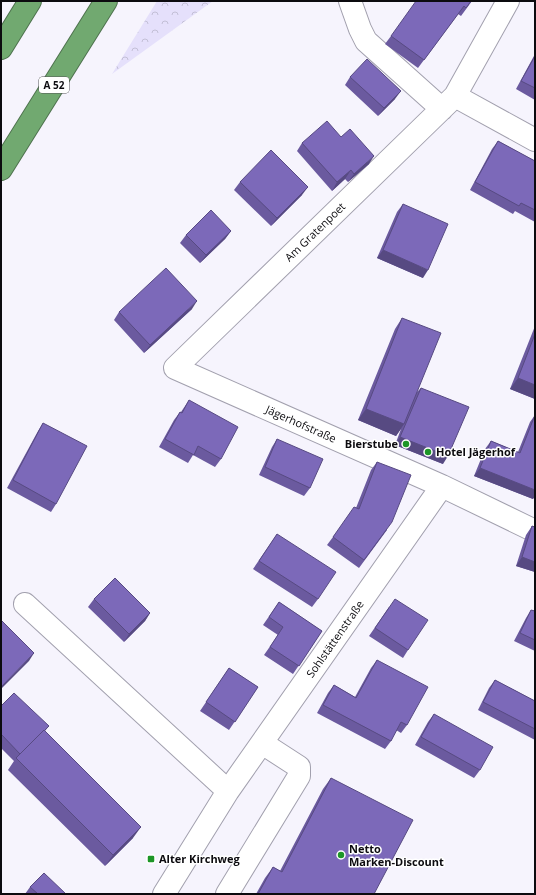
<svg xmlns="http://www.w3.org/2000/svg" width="536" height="895" font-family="'Open Sans',sans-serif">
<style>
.forest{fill:url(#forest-crowns)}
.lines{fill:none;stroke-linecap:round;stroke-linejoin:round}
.minor-casing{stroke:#a2a0ae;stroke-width:24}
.highway-casing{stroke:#4e724e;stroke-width:24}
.minor{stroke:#fff;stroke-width:22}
.highway{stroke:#71a970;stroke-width:22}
.wall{fill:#6b5a9f}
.shaded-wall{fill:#574a82}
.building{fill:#7c69b9;stroke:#574a82}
.poi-dot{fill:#1d9627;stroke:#fff;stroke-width:1.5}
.labels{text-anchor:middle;stroke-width:3;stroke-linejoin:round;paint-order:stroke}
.shield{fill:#fff;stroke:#555457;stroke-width:1}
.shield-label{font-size:10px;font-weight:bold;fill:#0c0b0f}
.street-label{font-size:11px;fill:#0c0b0f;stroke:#fff}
.poi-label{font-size:11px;font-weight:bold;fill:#0c0b0f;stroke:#fff;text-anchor:start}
</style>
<defs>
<pattern id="forest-crowns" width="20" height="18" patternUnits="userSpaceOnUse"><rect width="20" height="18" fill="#e5e0fb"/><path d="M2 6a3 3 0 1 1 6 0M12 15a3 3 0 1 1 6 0" fill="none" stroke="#c3bfd6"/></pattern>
</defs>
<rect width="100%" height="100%" fill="#f6f4fd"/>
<path class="forest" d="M 157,1 L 213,1 L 112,74 Z"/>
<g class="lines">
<g class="minor-casing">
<path id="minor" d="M 350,1 L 360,29 L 366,41 L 442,109
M 508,1 L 455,96 L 175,368 L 442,486 L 535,531
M 455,96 L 535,140
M 25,604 L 228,791
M 164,894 L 228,791 L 442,486
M 227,894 L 299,776 L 299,767 L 262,743"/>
</g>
<g class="highway-casing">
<path id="highway" d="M 1,48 L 30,1
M 1,169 L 106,1"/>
</g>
<use href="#minor" class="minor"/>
<use href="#highway" class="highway"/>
</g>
<path class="wall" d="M 472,1 L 461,16 L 458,14 L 418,68 L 385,44 L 391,36 Z
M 535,54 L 535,100 L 516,89 Z
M 350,77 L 395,99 L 378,116 L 345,85 Z
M 341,137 L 369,164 L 348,182 L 345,179 L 332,191 L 297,151 L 302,143 Z
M 498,141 L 535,161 L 535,222 L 515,211 L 513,214 L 470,190 L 492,149 Z
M 240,182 L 302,195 L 271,226 L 234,190 Z
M 403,204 L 423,278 L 377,258 L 397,212 Z
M 231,231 L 225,239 L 200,263 L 180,243 L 186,235 Z
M 192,309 L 144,353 L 114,320 L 119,312 Z
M 402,318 L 417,392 L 421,388 L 443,464 L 395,445 L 401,429 L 396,436 L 358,420 L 395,329 Z
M 535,326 L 535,399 L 510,389 Z
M 189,400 L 221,459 L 215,467 L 193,455 L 188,463 L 159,447 L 174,420 L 180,412 L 181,412 Z
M 535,415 L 533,499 L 474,476 L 485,449 L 491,441 L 518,452 L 530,422 Z
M 43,423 L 56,504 L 51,512 L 7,488 L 38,431 Z
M 277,439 L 310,488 L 304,496 L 259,475 L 272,447 Z
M 377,462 L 387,530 L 359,568 L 327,545 L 333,537 L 356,508 L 371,470 Z
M 532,526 L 535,527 L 535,572 L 516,566 L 526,535 Z
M 277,534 L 318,599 L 312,607 L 253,569 Z
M 94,599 L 150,613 L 145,621 L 124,642 L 88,607 Z
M 279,602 L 322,631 L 293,674 L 264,655 L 278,635 L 263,625 Z
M 389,607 L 408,650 L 403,658 L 369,636 Z
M 531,610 L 535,611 L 535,651 L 514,641 L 526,618 Z
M 377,660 L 407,725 L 401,733 L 396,730 L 391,741 L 385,749 L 317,713 L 328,693 L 334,685 L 355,697 L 371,668 Z
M 229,668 L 258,687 L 229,730 L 200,711 Z
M 495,680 L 535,701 L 535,740 L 478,710 L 489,688 Z
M 1,706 L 49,726 L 45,731 L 133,838 L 105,866 L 8,770 L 14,761 L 1,748 Z
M 434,714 L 480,770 L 474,778 L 415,745 L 428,722 Z
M 331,778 L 374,894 L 256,894 L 265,878 L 273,867 L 280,871 L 323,789 Z
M 30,887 L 66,894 L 25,894 Z"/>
<path class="shaded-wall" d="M 401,91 L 395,99 L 378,116 L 384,108 Z
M 374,156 L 369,164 L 348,182 L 354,174 Z
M 351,170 L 345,179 L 332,191 L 337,182 Z
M 308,187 L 302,195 L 271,226 L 277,218 Z
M 231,231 L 225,239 L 200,263 L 206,255 Z
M 383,250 L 428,270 L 423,278 L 377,258 Z
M 197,301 L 192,309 L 144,353 L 150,345 Z
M 518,378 L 535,385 L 535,399 L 510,389 Z
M 366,409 L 404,424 L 396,436 L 358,420 Z
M 400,437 L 448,456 L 443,464 L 395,445 Z
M 480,468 L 535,490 L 535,497 L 533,499 L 474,476 Z
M 522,557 L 535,562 L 535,572 L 516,566 Z
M 150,613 L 145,621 L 124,642 L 129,634 Z
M 34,653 L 29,661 L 1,689 L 1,687 Z
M 141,827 L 133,838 L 105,866 L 113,855 Z"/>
<path class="building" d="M 416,1 L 471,1 L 466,8 L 464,6 L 424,60 L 391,36 Z
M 535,56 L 535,88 L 521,81 Z
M 367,59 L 401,91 L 384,108 L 350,77 Z
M 327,121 L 341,137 L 350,129 L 374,156 L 354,174 L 351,170 L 337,182 L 302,143 Z
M 498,141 L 535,161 L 535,210 L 521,203 L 519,206 L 475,182 Z
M 271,150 L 308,187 L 277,218 L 240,182 Z
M 403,204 L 448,224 L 428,270 L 383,250 Z
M 211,210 L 231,231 L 206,255 L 186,235 Z
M 166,268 L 197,301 L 150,345 L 119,312 Z
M 402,318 L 441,333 L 404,424 L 366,409 Z
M 535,334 L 535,385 L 518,378 Z
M 421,388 L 469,407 L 448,456 L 400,437 Z
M 189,400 L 238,427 L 221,459 L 198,446 L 194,455 L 165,439 L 180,412 L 182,413 Z
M 535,415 L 535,490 L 480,468 L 491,441 L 520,453 Z
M 43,423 L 87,446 L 56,504 L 13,480 Z
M 277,439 L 323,459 L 310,488 L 265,467 Z
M 377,462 L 411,475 L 392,522 L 364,560 L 333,537 L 354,507 L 359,509 Z
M 532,526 L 535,527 L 535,562 L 522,557 Z
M 277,534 L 336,572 L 318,599 L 259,561 Z
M 115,578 L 150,613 L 129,634 L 94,599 Z
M 395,599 L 428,620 L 408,650 L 375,628 Z
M 279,602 L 322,631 L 299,666 L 270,647 L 283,627 L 269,617 Z
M 531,610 L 535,611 L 535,640 L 520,633 Z
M 1,620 L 34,653 L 1,687 Z
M 377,660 L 428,687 L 407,725 L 401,722 L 391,741 L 323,705 L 334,685 L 356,698 Z
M 229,668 L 258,687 L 235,722 L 206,702 Z
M 495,680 L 535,701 L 535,729 L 483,702 Z
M 14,693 L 49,726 L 44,731 L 44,730 L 20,754 L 1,734 L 1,706 Z
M 434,714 L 493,747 L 480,770 L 421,737 Z
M 44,730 L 141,827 L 113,855 L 16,758 Z
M 331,778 L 413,820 L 374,894 L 258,894 L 273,867 L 282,872 Z
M 44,873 L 66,894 L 38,894 L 30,887 Z"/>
<g class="poi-dot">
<circle cx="406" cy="444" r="4"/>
<circle cx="428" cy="452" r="4"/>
<circle cx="341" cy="855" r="4"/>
<rect x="147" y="855" width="8" height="8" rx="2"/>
</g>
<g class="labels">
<rect class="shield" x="39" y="77" width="30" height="16" rx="3"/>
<g class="shield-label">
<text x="54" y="89">A 52</text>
</g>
<g class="street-label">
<text transform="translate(315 232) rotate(-44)" y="4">Am Gratenpoet</text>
<text transform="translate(301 424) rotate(24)" y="4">Jägerhofstraße</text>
<text transform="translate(335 639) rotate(-55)" y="4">Sohlstättenstraße</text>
</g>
<g class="poi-label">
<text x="398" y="448" text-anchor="end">Bierstube</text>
<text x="436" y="456">Hotel Jägerhof</text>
<text x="349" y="853">Netto<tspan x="349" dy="13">Marken-Discount</tspan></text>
<text x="159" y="863">Alter Kirchweg</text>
</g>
</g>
<rect width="536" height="895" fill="none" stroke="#0c0b0f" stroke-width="4"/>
</svg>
